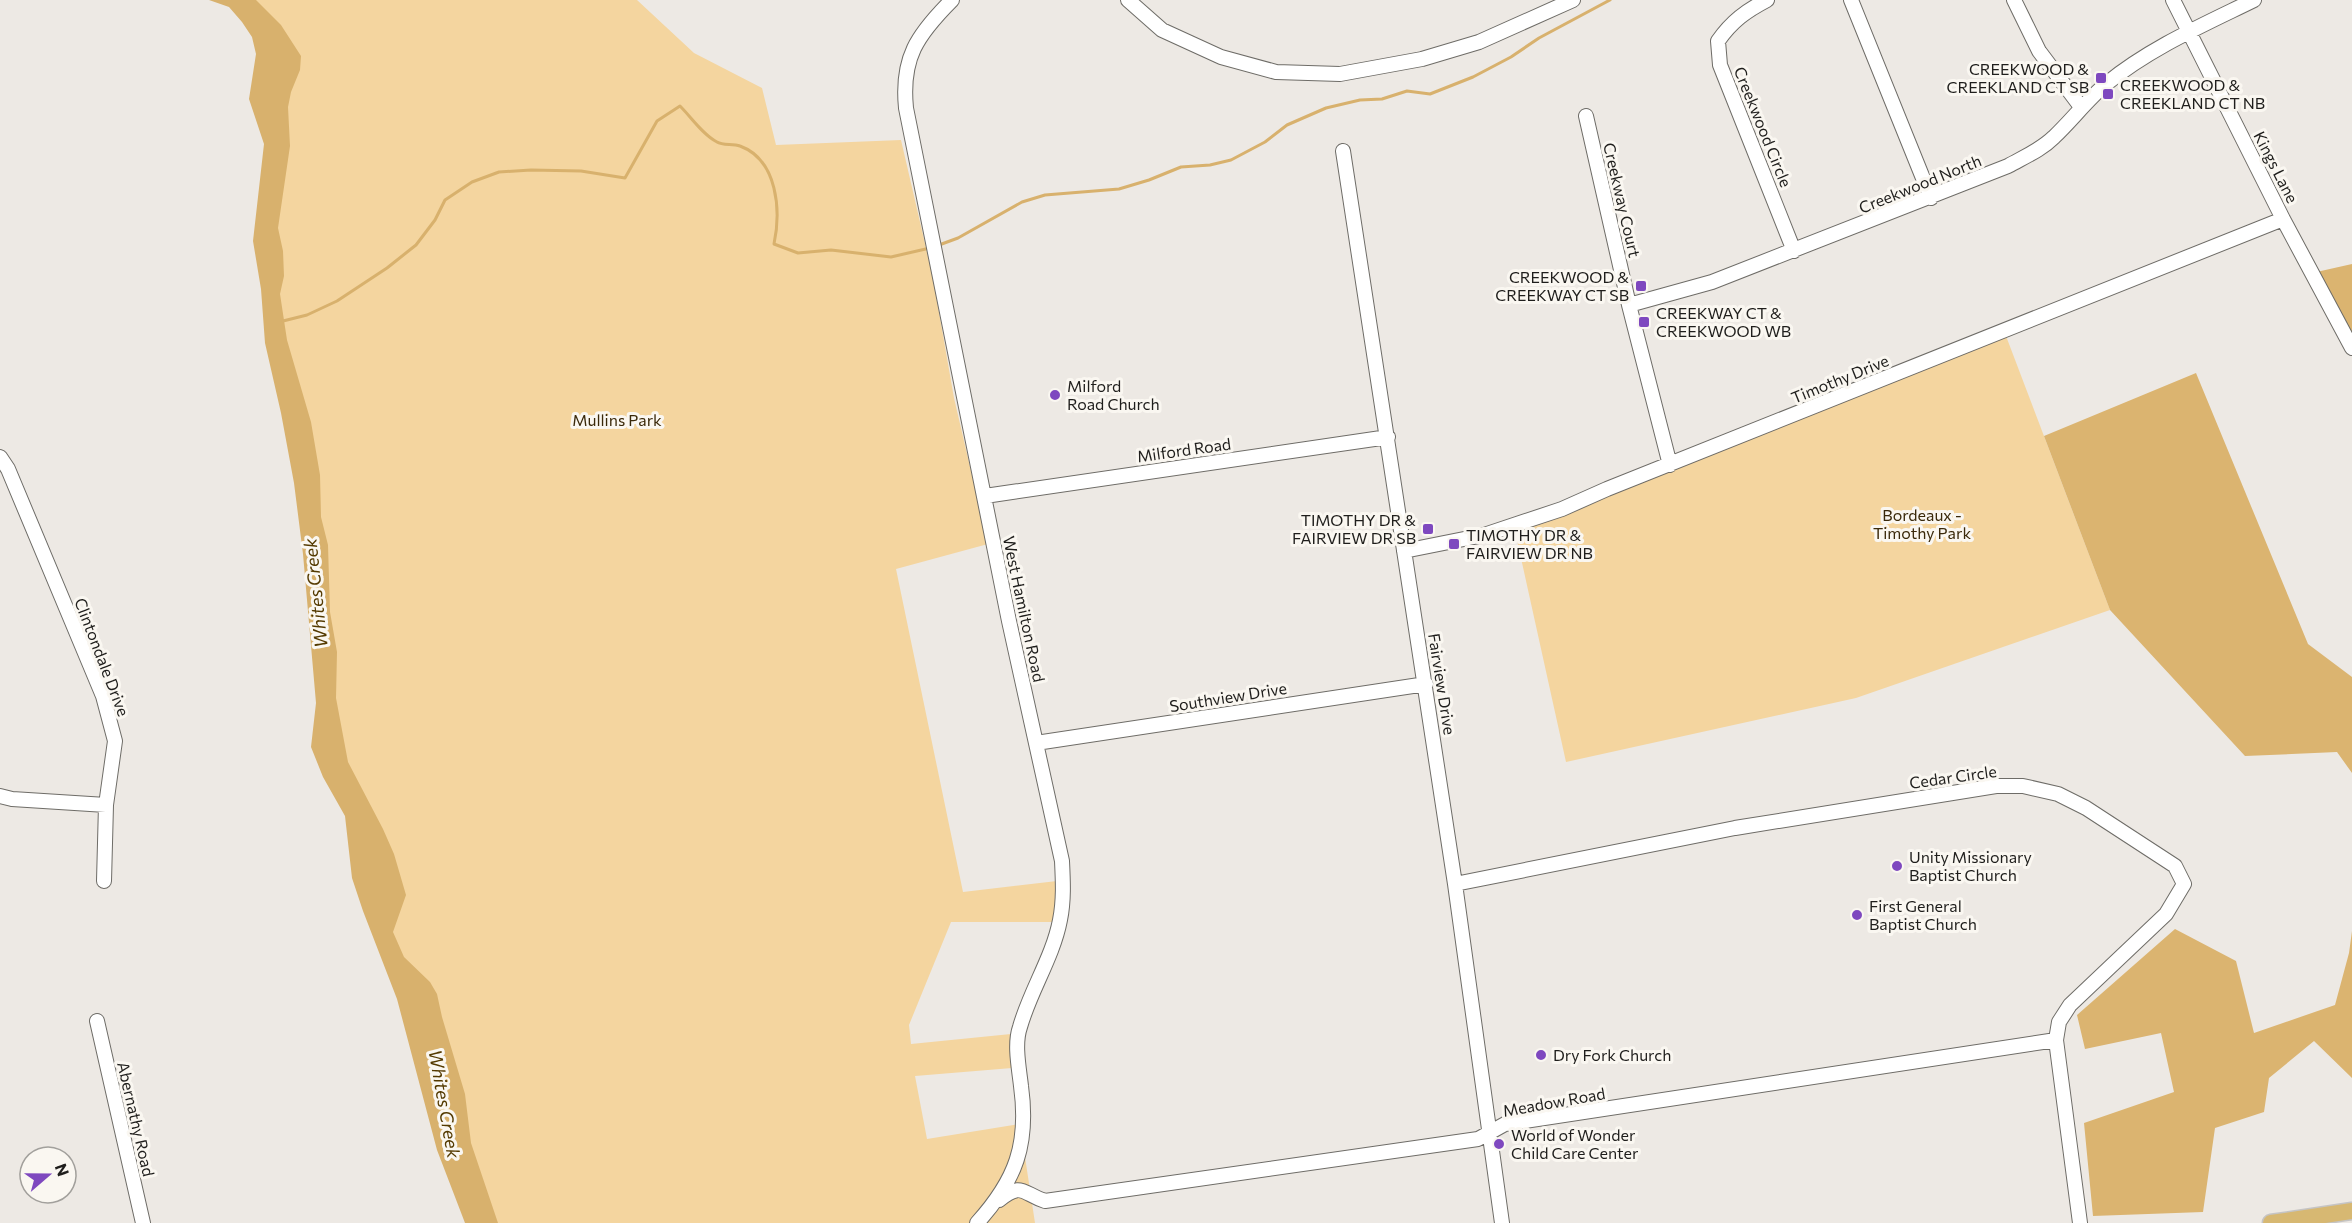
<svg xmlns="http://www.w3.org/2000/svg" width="2352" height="1223" font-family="Commissioner,sans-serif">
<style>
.green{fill:#f4d59f}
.forest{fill:#dbb470}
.water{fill:#d8b16d}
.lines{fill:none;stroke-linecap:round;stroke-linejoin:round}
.stream{stroke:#d8b16d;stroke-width:3}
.minor-casing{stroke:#6e6c67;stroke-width:16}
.major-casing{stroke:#c5c4c4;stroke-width:19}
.minor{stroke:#fff;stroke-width:14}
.major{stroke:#d7b872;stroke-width:16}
.poi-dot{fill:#7e48bf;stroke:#faf7f1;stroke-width:2}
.labels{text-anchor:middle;stroke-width:6;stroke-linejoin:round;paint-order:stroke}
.poi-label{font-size:16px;fill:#1f1e1c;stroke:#faf7f1;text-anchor:start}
.street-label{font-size:16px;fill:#1f1e1c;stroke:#faf7f1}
.park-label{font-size:16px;fill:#3a290a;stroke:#faf7f1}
.water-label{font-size:18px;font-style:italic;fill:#543a00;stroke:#faf7f1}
</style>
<rect width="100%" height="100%" fill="#ede9e4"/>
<path class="green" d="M 239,0 L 637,0 L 694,53 L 762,88 L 776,145 L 901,140 L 933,278 L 954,398 L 988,544 L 896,569 L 963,892 L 1057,881 L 1055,922 L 951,922 L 909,1025 L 911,1044 L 1011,1034 L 1012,1068 L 915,1076 L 927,1139 L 1020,1124 L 1035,1223 L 490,1223 L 388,933 L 333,738 L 277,305 L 272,219 L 280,108 Z
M 2006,336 L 2110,610 L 1856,698 L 1566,762 L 1515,531 Z"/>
<path class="forest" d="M 2352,264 L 2352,348 L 2312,273 Z
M 2196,373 L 2308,644 L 2352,677 L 2352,773 L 2337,752 L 2245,756 L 2110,610 L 2044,436 Z
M 2175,929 L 2236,961 L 2254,1033 L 2335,1005 L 2349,953 L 2352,931 L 2352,1078 L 2314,1041 L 2269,1078 L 2264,1112 L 2215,1128 L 2203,1212 L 2093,1216 L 2084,1123 L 2174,1092 L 2161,1033 L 2085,1049 L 2077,1015 Z"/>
<path class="water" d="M 209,0 L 256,0 L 281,25 L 301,56 L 300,70 L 291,92 L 288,107 L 290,146 L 278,228 L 283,251 L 284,276 L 280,294 L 287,340 L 311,422 L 320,475 L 321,517 L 328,545 L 330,612 L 337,652 L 336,698 L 348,762 L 383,829 L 394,854 L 406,895 L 393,932 L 404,957 L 430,982 L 437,994 L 442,1017 L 465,1094 L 471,1143 L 498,1223 L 465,1223 L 437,1150 L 397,999 L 363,911 L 352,878 L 345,816 L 323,777 L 311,747 L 316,703 L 303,554 L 294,483 L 281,413 L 265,343 L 261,289 L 253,241 L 264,144 L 249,99 L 256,54 L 252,37 L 242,22 L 229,7 Z"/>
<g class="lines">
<path class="stream" d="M 939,245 L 958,238 L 1022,202 L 1045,195 L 1119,189 L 1149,180 L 1181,167 L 1210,165 L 1231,160 L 1265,142 L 1287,125 L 1326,108 L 1360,100 L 1382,99 L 1407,91 L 1430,94 L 1473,77 L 1511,57 L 1539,38 L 1610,0
M 283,321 L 307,315 L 337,301 L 387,268 L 416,245 L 435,220 L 445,200 L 472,182 L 499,172 L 531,170 L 581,171 L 625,178 L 657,121 L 680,106 C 691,117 703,135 717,142 C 723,146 733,143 740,146 C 778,160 781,211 774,244 L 798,253 L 831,250 L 891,257 L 930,248"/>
<g class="minor-casing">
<path id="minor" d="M 952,0 C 917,35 901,58 906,108 L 1009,621 L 1062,861 C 1063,881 1064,900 1060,920 C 1053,957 1030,991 1020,1027 C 1014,1044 1019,1068 1021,1086 C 1029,1144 1016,1180 977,1223
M 1128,0 L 1162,30 L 1221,57 L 1276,72 L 1340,74 L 1422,59 L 1479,42 L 1573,0
M 1767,0 C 1746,11 1732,21 1718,41 L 1720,65 L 1794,251
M 1851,0 L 1931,198
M 2014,0 L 2039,51 L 2081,107
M 2173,0 L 2283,219 L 2352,348
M 1586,116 L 1629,305 L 1670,465
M 1343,151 L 1455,884 L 1502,1223
M 1629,305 L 1712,282 L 2008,166 C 2024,157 2041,150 2054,137 C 2072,120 2087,100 2106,84 C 2150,48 2203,25 2254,0
M 0,457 L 8,469 L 103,696 L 115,741 L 106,805 L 104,881
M 985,496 L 1388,437
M 1404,551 L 1484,535 L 1562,509 L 1607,489 L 2283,219
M 1036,743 L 1426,684
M 0,796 L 12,799 L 106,805
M 1455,884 L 1735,828 L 1996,786 L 2023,786 L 2058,794 L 2086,808 L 2175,866 L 2184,884 L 2166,914 L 2070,1005 L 2059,1022 L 2056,1040 L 2080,1223
M 97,1021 L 143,1223
M 999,1200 C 1022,1181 1023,1194 1045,1201 L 1478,1139 L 1505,1124 L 2056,1040"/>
</g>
<g class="major-casing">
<path id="major" d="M 2271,1223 L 2352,1211"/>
</g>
<use href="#minor" class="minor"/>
<use href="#major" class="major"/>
</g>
<g class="poi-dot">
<rect x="2095" y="72" width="12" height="12" rx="3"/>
<rect x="2102" y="88" width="12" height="12" rx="3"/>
<rect x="1635" y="280" width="12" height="12" rx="3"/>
<rect x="1638" y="316" width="12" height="12" rx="3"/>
<circle cx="1055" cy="395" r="6"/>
<rect x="1422" y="523" width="12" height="12" rx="3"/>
<rect x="1448" y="538" width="12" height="12" rx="3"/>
<circle cx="1897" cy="866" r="6"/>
<circle cx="1857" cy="915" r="6"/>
<circle cx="1541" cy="1055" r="6"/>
<circle cx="1499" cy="1144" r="6"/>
</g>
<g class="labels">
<g class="poi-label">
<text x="2089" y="75" text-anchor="end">CREEKWOOD &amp;<tspan x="2089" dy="18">CREEKLAND CT SB</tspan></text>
<text x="2120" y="91">CREEKWOOD &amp;<tspan x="2120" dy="18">CREEKLAND CT NB</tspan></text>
<text x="1629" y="283" text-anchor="end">CREEKWOOD &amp;<tspan x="1629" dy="18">CREEKWAY CT SB</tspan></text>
<text x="1656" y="319">CREEKWAY CT &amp;<tspan x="1656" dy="18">CREEKWOOD WB</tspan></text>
<text x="1067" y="392">Milford<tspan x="1067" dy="18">Road Church</tspan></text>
<text x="1416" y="526" text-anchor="end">TIMOTHY DR &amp;<tspan x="1416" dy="18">FAIRVIEW DR SB</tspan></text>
<text x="1466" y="541">TIMOTHY DR &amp;<tspan x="1466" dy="18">FAIRVIEW DR NB</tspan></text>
<text x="1909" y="863">Unity Missionary<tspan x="1909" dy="18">Baptist Church</tspan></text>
<text x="1869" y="912">First General<tspan x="1869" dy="18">Baptist Church</tspan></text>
<text x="1553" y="1061">Dry Fork Church</text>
<text x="1511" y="1141">World of Wonder<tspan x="1511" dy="18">Child Care Center</tspan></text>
</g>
<g class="street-label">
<text transform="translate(1763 127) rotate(68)" y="6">Creekwood Circle</text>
<text transform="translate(2276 167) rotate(63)" y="6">Kings Lane</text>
<text transform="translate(1920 184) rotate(-22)" y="6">Creekwood North</text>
<text transform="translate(1622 200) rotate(77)" y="6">Creekway Court</text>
<text transform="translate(1840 379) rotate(-22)" y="6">Timothy Drive</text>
<text transform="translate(1184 450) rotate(-8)" y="6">Milford Road</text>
<text transform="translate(1024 609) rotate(78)" y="6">West Hamilton Road</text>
<text transform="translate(102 657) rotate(69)" y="6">Clintondale Drive</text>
<text transform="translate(1442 684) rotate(81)" y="6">Fairview Drive</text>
<text transform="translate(1228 697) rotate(-9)" y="6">Southview Drive</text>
<text transform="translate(1953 777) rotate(-8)" y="6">Cedar Circle</text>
<text transform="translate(1554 1102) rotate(-10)" y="6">Meadow Road</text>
<text transform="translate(136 1119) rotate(77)" y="6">Abernathy Road</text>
</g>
<g class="park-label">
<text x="617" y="426">Mullins Park</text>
<text x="1922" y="521">Bordeaux -<tspan x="1922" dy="18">Timothy Park</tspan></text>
</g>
<g class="water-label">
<text transform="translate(316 593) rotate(-96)" y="6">Whites Creek</text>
<text transform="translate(444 1104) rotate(80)" y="6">Whites Creek</text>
</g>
</g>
<g transform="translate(48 1175) rotate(70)"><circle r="28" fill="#faf7f1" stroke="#a2a09c" stroke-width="1.5"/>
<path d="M0-4.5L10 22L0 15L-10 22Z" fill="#7e48bf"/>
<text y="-9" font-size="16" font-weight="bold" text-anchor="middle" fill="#1f1e1c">N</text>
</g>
</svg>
